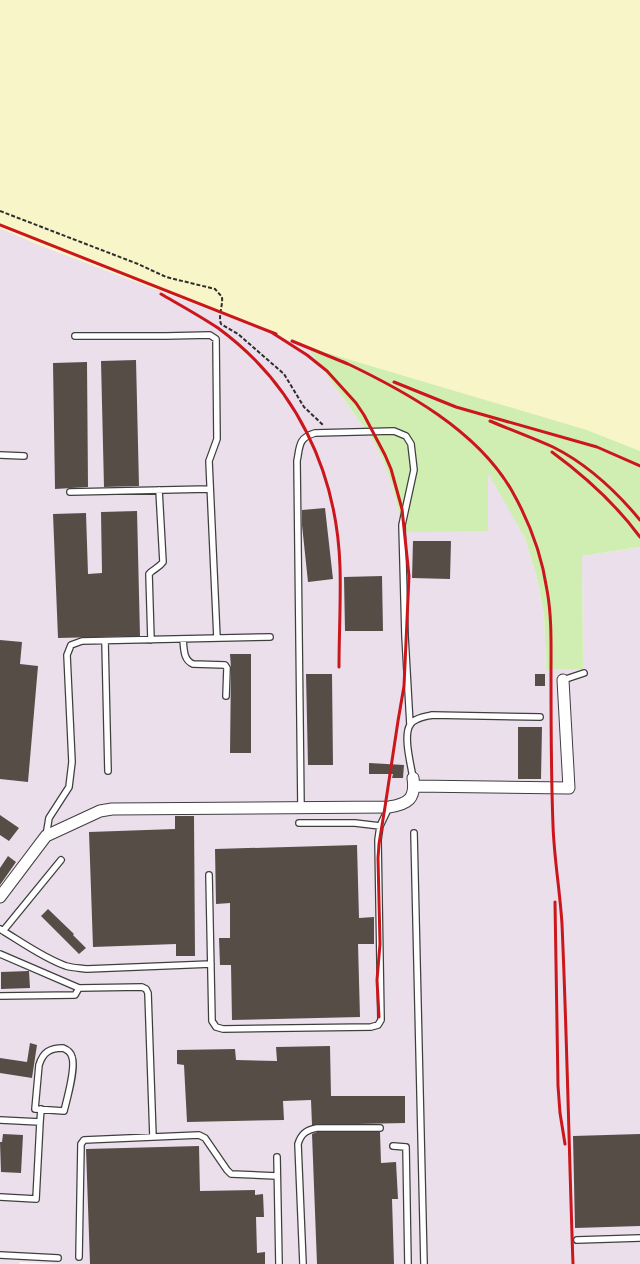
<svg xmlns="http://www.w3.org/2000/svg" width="640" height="1264" font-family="'Libre Baskerville',serif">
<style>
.industrial{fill:#ebdfec}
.farmland{fill:#f8f5c8}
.green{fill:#d0eeb1}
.building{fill:#564d47}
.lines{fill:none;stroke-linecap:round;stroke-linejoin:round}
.service-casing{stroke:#3f3f3f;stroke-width:8}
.minor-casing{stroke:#3f3f3f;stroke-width:13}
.path{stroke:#2e2e2e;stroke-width:2;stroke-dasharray:4 2;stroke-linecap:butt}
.service{stroke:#fff;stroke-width:5.5}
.minor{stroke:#fff;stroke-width:11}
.rail{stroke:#cb161c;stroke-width:3}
</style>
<rect width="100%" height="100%" fill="#fffbeb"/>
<path class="industrial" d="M 0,228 L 37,244 L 307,347 L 372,439 L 383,460 L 393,488 L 399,513 L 399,532 L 488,472 L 502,491 L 525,538 L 537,578 L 544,615 L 546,669 L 583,669 L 582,556 L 640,547 L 640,1264 L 62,1264 L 20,1262 L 19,1264 L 0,1264 Z"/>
<path class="farmland" d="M 0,0 L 640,0 L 640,451 L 587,430 L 307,347 L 37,244 L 0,228 Z"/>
<path class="green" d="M 307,347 L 587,430 L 640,451 L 640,547 L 582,556 L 583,669 L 546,669 L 544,615 L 537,578 L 525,538 L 488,473 L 488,531 L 399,532 L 399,513 L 393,488 L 383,460 L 372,439 Z"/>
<path class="building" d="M 136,360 L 139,486 L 104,487 L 101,361 Z
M 87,362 L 88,487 L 55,489 L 53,363 Z
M 325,508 L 333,579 L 308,582 L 302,525 L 302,510 Z
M 137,511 L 140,636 L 58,638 L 53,514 L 86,513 L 88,574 L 102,573 L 101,512 Z
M 413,541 L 451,541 L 450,579 L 412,578 Z
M 382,576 L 383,631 L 345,631 L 344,577 Z
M 0,640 L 22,642 L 20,664 L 38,666 L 28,782 L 0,779 Z
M 230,654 L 251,654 L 251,753 L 230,753 L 231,668 Z
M 306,674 L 332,674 L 333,765 L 308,765 Z
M 535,674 L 545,674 L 545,686 L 535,686 Z
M 518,727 L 542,727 L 541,779 L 518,779 Z
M 369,763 L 404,765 L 403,778 L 392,778 L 393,774 L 369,774 Z
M 0,815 L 19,828 L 9,841 L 0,835 Z
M 175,816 L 194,816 L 195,956 L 176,956 L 176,944 L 93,947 L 89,832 L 175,829 Z
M 357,845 L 359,918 L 374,917 L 374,944 L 358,944 L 360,1017 L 232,1020 L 231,965 L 220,965 L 219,938 L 230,938 L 230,903 L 216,904 L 215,849 Z
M 8,856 L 16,862 L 0,885 L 0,868 Z
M 48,909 L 74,934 L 73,935 L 86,948 L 79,954 L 41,916 Z
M 28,971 L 29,971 L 30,988 L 1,989 L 1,972 Z
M 30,1043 L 37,1045 L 32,1078 L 0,1073 L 0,1058 L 27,1062 Z
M 330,1046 L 331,1096 L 405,1096 L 405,1123 L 312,1125 L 311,1100 L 283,1101 L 284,1120 L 187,1122 L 184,1065 L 177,1064 L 177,1050 L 235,1049 L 236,1060 L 277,1061 L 276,1047 Z
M 317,1132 L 380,1132 L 381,1163 L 396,1162 L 398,1199 L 392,1199 L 394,1264 L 317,1264 L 312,1134 Z
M 3,1134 L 23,1135 L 21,1173 L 1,1172 L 0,1142 L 2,1142 Z
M 640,1134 L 640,1226 L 575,1228 L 573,1136 Z
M 199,1146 L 200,1191 L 255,1190 L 255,1195 L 263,1194 L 264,1217 L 256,1217 L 257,1253 L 265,1252 L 265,1264 L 90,1264 L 86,1149 Z"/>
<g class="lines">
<g class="service-casing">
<path id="service" d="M 75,336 L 166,336 L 210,335 L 216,339 L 217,439 L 209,461 L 217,638
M 0,455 L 24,456
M 70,492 L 209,489
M 183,639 C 184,648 183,660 193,664 L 225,665 L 227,668 L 226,696
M 151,640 L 149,574 C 153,569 159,568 163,562 L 159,490
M 105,641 L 108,771
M 563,680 L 584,673
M 413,778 C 411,765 403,736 410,725 C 414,718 424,717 432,715 L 540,717
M 301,808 L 297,461 C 300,446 298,438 315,433 L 394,431 L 406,436 L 411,444 L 414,470 L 402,525 L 405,636 L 410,725
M 299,823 L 355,823 L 380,826
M 414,833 L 424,1264
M 46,836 L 49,818 L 69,787 L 72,762 L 67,655 L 71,645 L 82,641 L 270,637
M 209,875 L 212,1021 L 216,1027 L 223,1029 L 371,1027 L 378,1025 L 381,1020 L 378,840 L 380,826 L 389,807
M 0,929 C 20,941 43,958 66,966 C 73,968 80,968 87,969 L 211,964
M 3,931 L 61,860
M 0,954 L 79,988
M 0,996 L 75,995 L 79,988 L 142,987 L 146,989 L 148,993 L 153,1137
M 63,1048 C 68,1050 71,1052 72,1057 C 76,1068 67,1099 64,1111 L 35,1109 L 39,1065 C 43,1052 50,1048 63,1048 Z
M 0,1120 L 40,1122 L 36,1199 L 0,1197
M 40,1122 L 41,1109
M 393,1146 L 406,1147 L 408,1264
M 277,1157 L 279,1264
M 577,1240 L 640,1238
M 0,1255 L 58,1258
M 79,1257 L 81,1144 L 84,1140 L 199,1135 L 205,1138 L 227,1170 L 231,1174 L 277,1176
M 303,1264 L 298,1144 C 301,1134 306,1130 317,1128 L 380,1128"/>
</g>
<g class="minor-casing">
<path id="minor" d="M 414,786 L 569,788 L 563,680
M 0,897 L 46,836 L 100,811 L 112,809 L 389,807 C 408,804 416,799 413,778"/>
</g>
<path class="path" d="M 0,211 L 138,264 L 166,277 L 215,289 L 222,297 C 223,306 218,316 221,324 L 238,334 L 284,374 L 304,407 L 323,425"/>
<use href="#service" class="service"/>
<use href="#minor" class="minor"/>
<path class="rail" d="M 0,225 L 276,334
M 161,294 C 180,305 200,316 218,328 C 296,385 337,472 340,567 C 341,600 339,634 339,667
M 271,332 L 307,355 L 327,371 L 356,403 L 364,415 L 385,455 L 391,469 L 402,509 L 409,576 L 404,686 L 398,721 L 385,807 L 379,844 L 378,858 L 380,944 L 377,980 L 379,1017
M 292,341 L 348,364
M 344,362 C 405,391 477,430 512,491 C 529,521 542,556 547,590 C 552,617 551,646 551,675 C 551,724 551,775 553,825 C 554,858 560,891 562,924 C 567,1037 569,1151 573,1264
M 394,382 L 456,407 L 597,447 L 640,466
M 490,421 C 511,430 533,438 553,447 C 587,464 616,491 640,520
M 552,452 C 586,477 615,503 640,537
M 555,902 L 558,1086 L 560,1113 L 565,1144"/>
</g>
</svg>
